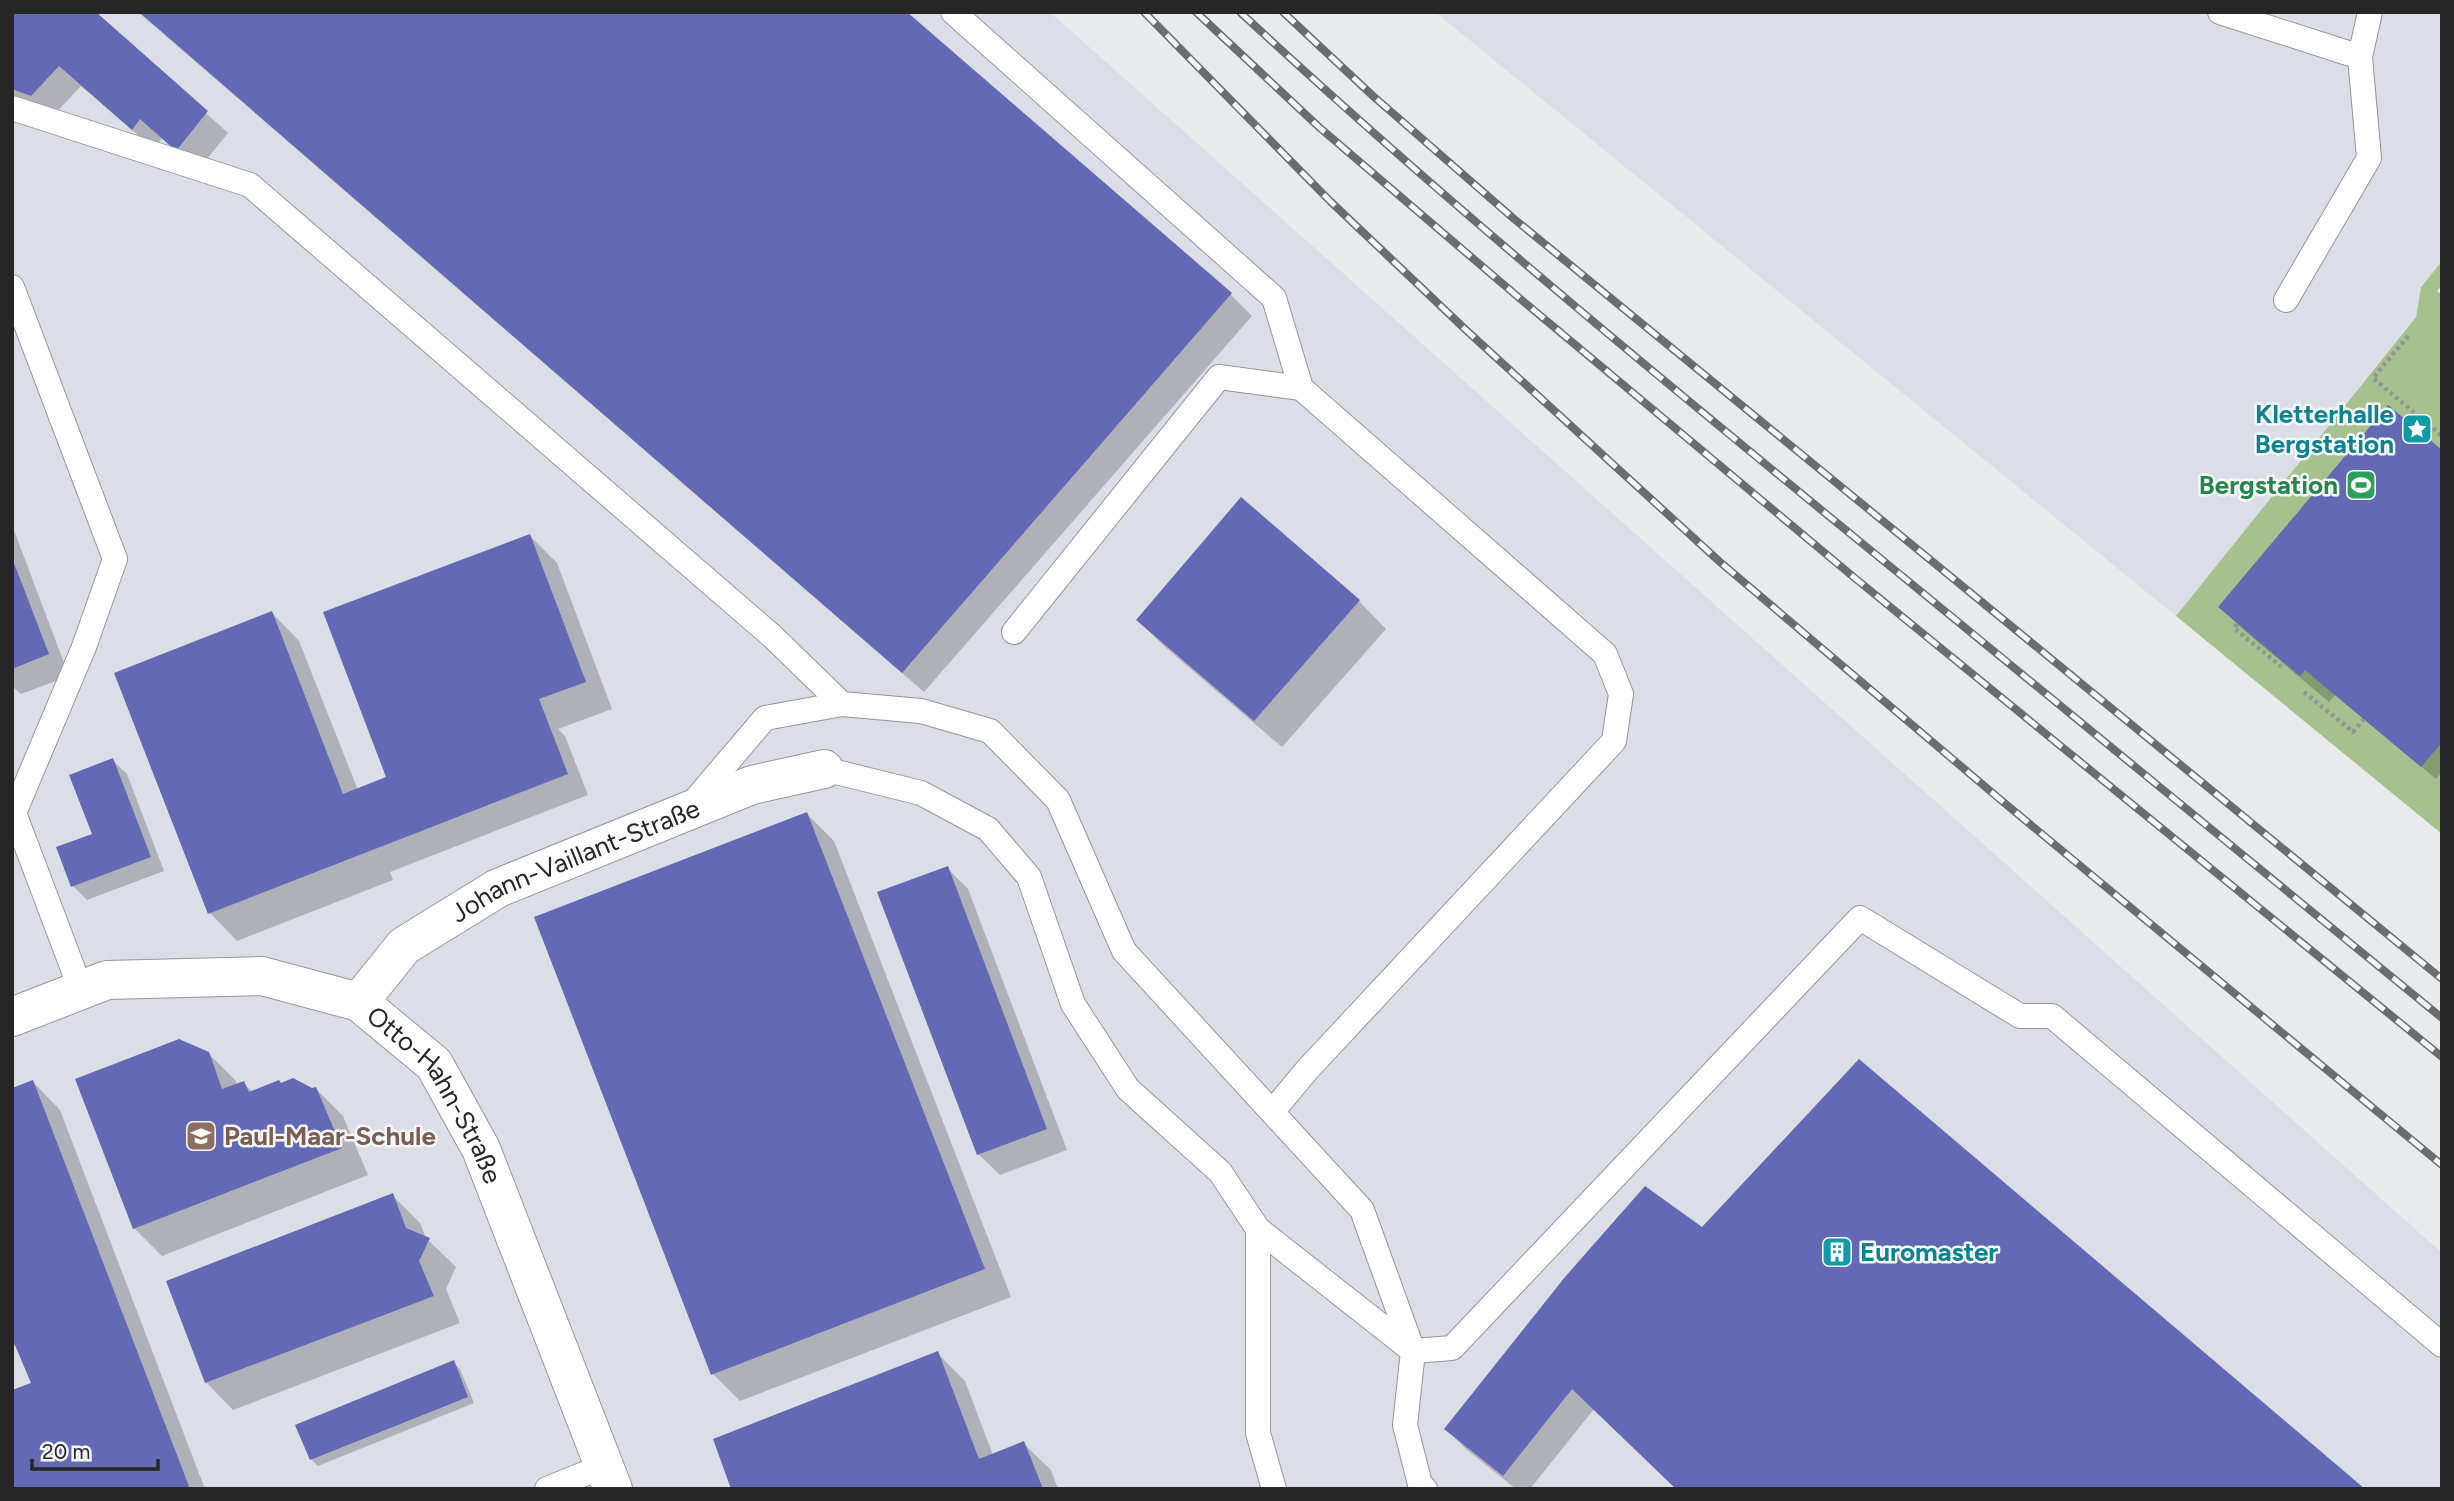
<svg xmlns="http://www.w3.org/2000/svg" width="2454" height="1501" font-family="Figtree,sans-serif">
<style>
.built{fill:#dcdee7}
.green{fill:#a7c18e}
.shadow{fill:#0003}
.building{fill:#6369b3}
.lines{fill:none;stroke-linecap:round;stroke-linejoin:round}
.lane-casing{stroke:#969698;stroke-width:26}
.street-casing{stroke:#969698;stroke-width:40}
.path{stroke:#959596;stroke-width:4.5;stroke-dasharray:3.5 3.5;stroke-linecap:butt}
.lane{stroke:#fff;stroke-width:24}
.street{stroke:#fff;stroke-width:38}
.rail-casing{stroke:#6b6c6d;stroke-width:8}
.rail{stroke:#f6f7f9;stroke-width:5;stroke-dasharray:16;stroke-linecap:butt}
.labels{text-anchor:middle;stroke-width:5;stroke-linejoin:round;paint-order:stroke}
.culture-label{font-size:26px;font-weight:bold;fill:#0d838f;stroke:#f6f7f9;text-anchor:end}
.leisure-label{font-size:26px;font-weight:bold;fill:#27864d;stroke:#f6f7f9;text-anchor:end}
.street-label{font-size:26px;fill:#262627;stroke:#f6f7f9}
.education-label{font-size:26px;font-weight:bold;fill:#785e54;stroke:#f6f7f9;text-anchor:start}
</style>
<rect width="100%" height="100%" fill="#e9eaeb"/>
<path class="built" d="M 12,12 L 1050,12 L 2442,1253 L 2442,1489 L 12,1489 Z
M 1435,12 L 2442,12 L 2442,261 L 2421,286 L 2416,316 L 2176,616 Z"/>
<path class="green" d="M 2442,261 L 2442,285 L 2437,291 L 2442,295 L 2442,834 L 2176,616 L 2416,317 L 2421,287 Z"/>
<path class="shadow" d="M 12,12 L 94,12 L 228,133 L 198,170 L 162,138 L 154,149 L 81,86 L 53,116 L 12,101 Z
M 138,12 L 904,12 L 1231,295 L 1252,316 L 924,692 Z
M 2442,452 L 2442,772 L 2436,779 L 2335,695 L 2329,702 L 2248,634 L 2220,607 Z
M 1241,499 L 1359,601 L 1386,629 L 1282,747 L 1165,647 L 1138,620 Z
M 12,525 L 69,676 L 21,694 L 12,686 Z
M 530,536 L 557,563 L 612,709 L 558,729 L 565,736 L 588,795 L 390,872 L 393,880 L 237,941 L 210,913 L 116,674 L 272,613 L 299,641 L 358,790 L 388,778 Z
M 112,760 L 127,774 L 164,871 L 87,900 L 73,886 L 94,835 Z
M 807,814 L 834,841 L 1011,1297 L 740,1401 L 713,1374 Z
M 947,868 L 968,889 L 1067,1150 L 1000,1175 L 978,1154 Z
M 208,1053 L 236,1081 L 237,1085 L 243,1083 L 253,1092 L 316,1089 L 343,1116 L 368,1175 L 162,1256 L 134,1228 Z
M 33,1082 L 60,1110 L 205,1489 L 12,1489 L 33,1384 L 18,1345 L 12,1347 L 12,1090 Z
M 392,1195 L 420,1223 L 426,1238 L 456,1267 L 446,1289 L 460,1323 L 233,1410 L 206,1382 Z
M 1702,1229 L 1594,1409 L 1530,1489 L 1516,1489 L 1467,1450 L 1446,1429 Z
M 937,1353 L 965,1381 L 993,1455 L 1023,1443 L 1051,1470 L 1058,1489 L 733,1489 Z
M 453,1362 L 460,1369 L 474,1403 L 318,1466 L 311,1459 Z"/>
<path class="building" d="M 12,12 L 96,12 L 208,111 L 176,151 L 140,119 L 132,130 L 59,66 L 31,96 L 12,89 Z
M 139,12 L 907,12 L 1232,293 L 902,673 Z
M 2388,405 L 2442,450 L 2442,742 L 2421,767 L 2305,670 L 2300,676 L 2218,607 Z
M 1241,497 L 1360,600 L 1254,721 L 1136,620 Z
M 530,534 L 586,682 L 539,699 L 568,774 L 208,914 L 114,673 L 272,611 L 343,794 L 386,777 L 323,612 Z
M 12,558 L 49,654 L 12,669 Z
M 113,758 L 151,857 L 71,887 L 56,847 L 92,834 L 69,775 Z
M 807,812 L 985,1269 L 711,1375 L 534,917 Z
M 948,866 L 1047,1129 L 977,1155 L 877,892 Z
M 179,1039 L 209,1052 L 222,1089 L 244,1081 L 249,1092 L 279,1080 L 281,1083 L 293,1078 L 312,1088 L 316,1087 L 342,1148 L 133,1229 L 75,1079 Z
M 1859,1059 L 2365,1489 L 1676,1489 L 1572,1389 L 1503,1476 L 1444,1429 L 1565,1277 L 1645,1186 L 1702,1227 Z
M 33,1080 L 190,1489 L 12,1489 L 12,1390 L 31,1383 L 12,1338 L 12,1088 Z
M 393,1193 L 406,1228 L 430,1238 L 419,1261 L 434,1296 L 205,1383 L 166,1281 Z
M 938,1351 L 979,1459 L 1024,1441 L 1043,1489 L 731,1489 L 713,1439 Z
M 454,1360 L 468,1397 L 310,1460 L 295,1425 Z"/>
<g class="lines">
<g class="lane-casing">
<path id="lane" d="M 953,12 L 1274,298 L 1301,388 L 1605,654 L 1621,694 L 1614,741 L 1307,1070 L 1272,1112
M 2220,12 L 2360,57 L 2370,12
M 12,108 L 250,185 L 772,636 L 842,704
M 12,287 L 115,559 L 84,647 L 14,813 L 81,990
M 2286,300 L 2369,158 L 2360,57
M 1014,632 L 1219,377 L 1301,388
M 824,769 L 921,793 L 988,829 L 1029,877 L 1073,1004 L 1128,1089 L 1220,1172 L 1258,1229 L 1258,1433 L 1274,1489
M 691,805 L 765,718 L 842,704 L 921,711 L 990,731 L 1058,800 L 1124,951 L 1362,1210 L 1413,1351 L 1405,1425 L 1420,1484 L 1425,1489
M 1258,1229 L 1413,1351 L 1452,1348 L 1860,918 L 2020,1016 L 2052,1016 L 2442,1345
M 547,1489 L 604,1466"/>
</g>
<g class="street-casing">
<g id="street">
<path id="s1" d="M 359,1002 L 404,946 L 498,888 L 752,785 L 824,769"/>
<path id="s2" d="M 12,1017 L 107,980 L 262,976 L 359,1002 L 434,1064 L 481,1149 L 613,1489"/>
</g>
</g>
<path class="path" d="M 2408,336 L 2373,378 L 2442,436
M 2237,624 L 2234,628 L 2283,668
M 2304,692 L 2353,732 L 2364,719"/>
<use href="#lane" class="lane"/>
<use href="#street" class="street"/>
<g class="rail-casing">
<path id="rail" d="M 1144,12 L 1330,201 L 1466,330 L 1720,562 L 2002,801 L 2442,1165
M 1196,12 L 1320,128 L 1524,302 L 1856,579 L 2442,1057
M 1240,12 C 1442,199 1655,374 1869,549 C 2060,705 2251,862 2442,1018
M 1283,12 L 1373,96 L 1513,218 L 2442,979"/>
</g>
<use href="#rail" class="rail"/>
</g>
<defs>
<g id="sight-square" transform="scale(1.575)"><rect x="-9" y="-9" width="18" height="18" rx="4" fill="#0f9aa8" stroke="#f6f7f9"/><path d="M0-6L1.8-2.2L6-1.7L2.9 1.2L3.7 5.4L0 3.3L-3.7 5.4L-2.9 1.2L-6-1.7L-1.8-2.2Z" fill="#fff"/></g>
<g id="stadium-square" transform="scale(1.575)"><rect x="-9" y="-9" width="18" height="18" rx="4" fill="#2e9e5b" stroke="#f6f7f9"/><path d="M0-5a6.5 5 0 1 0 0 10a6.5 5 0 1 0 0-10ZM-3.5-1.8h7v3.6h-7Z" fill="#fff"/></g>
<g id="school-square" transform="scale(1.575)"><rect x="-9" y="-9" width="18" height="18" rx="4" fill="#8d6e63" stroke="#f6f7f9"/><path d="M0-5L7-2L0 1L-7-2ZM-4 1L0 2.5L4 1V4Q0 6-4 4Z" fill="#fff"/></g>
<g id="building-square" transform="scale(1.575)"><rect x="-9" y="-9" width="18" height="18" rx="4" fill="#0f9aa8" stroke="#f6f7f9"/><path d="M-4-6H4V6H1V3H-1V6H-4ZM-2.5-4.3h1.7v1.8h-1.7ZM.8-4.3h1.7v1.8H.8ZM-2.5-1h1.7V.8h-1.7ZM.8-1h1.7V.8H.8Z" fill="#fff"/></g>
</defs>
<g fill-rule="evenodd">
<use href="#sight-square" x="2417" y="429"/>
<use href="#stadium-square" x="2361" y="485"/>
<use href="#school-square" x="201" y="1136"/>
<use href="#building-square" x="1837" y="1252"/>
</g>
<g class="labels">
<g class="culture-label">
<text x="2394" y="423">Kletterhalle<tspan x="2394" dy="30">Bergstation</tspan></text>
<text x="1860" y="1261" text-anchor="start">Euromaster</text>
</g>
<g class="leisure-label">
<text x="2338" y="494">Bergstation</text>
</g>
<g class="street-label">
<text dy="9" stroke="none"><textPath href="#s1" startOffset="264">Johann-Vaillant-Straße</textPath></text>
<text dy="9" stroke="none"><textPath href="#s2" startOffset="480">Otto-Hahn-Straße</textPath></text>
</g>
<g class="education-label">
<text x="224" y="1145">Paul-Maar-Schule</text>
</g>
</g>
<rect width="2454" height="1501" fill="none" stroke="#262627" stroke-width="28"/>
<path d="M32 1459v10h126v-10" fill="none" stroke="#262627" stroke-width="3.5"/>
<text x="42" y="1459" font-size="21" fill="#262627" stroke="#f6f7f9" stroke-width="5" paint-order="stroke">20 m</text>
</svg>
